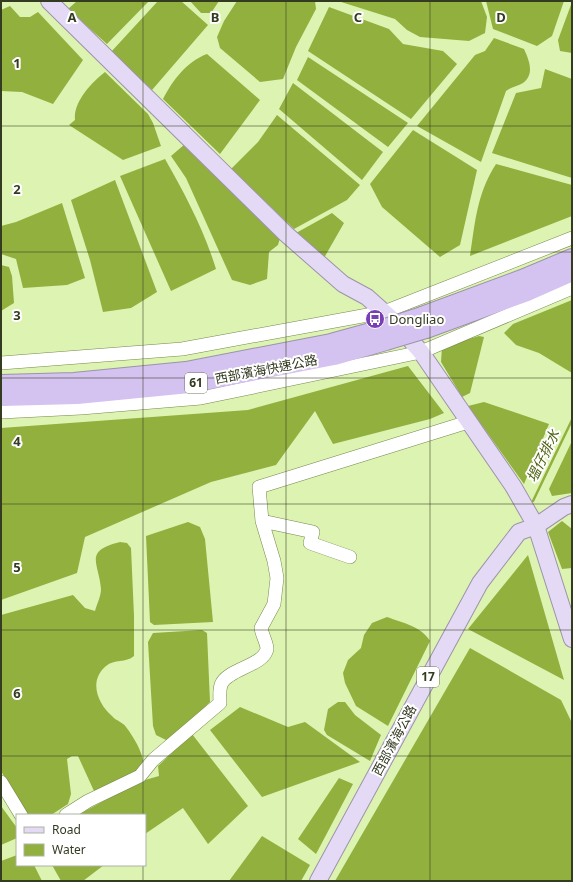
<svg xmlns="http://www.w3.org/2000/svg" width="573" height="882" font-family="'Noto Sans','Noto Sans TC',sans-serif">
<style>
.water{fill:#91b03e}
.lines{fill:none;stroke-linecap:round;stroke-linejoin:round}
.stream{stroke:#91b03e;stroke-width:2.5}
.minor-casing{stroke:#76894c;stroke-width:14}
.major-casing{stroke:#9c93a8;stroke-width:18}
.highway-casing{stroke:#9c93a8;stroke-width:20}
.minor{stroke:#fff;stroke-width:13}
.major{stroke:#e5daf6;stroke-width:16}
.highway{stroke:#d4c2f0;stroke-width:18}
.highway-bridge-casing{stroke:#9c93a8;stroke-width:20;stroke-linecap:butt}
.highway-bridge{stroke:#d4c2f0;stroke-width:18}
.grid{fill:none;stroke:#333b21;stroke-width:1;stroke-opacity:0.55}
.labels{text-anchor:middle;stroke-width:4;stroke-linejoin:round;paint-order:stroke}
.shield{fill:#fff;stroke:#707664;stroke-width:1}
.shield-label{font-size:12px;font-weight:bold;fill:#333b21}
.poi-label{font-size:13px;fill:#333b21;stroke:#fff;text-anchor:start}
.street-label{font-size:13px;fill:#333b21;stroke:#fff}
.water-label{font-size:14px;font-style:italic;fill:#4d6010;stroke:#fff}
.grid-label{font-size:13px;text-anchor:middle;font-weight:bold;fill:#333b21;stroke:#fff;stroke-width:4;stroke-linejoin:round;paint-order:stroke}
</style>
<rect width="100%" height="100%" fill="#ddf3b2"/>
<path class="water" d="M 77,1 L 149,1 L 107,44 L 68,9 Z
M 158,1 L 181,1 L 208,25 L 152,90 L 111,52 Z
M 190,1 L 219,1 L 211,13 L 201,13 Z
M 237,1 L 315,1 L 316,9 L 296,47 L 283,79 L 260,82 L 220,48 L 217,37 L 224,21 Z
M 338,1 L 481,1 L 487,17 L 485,33 L 469,41 L 420,37 L 407,30 L 395,19 Z
M 486,1 L 564,1 L 552,36 L 537,46 L 493,29 Z
M 572,2 L 572,53 L 560,51 L 558,40 Z
M 10,6 L 20,17 L 30,17 L 38,12 L 83,60 L 53,104 L 22,92 L 1,91 L 1,10 Z
M 329,7 L 389,29 L 403,44 L 443,51 L 457,64 L 411,119 L 308,51 Z
M 494,38 L 524,49 C 529,60 535,74 523,83 C 518,86 511,87 506,91 L 481,162 L 417,126 L 475,55 L 485,51 Z
M 207,54 L 260,100 L 220,154 L 163,99 C 173,80 186,62 207,54 Z
M 308,57 L 408,123 L 388,147 L 297,80 Z
M 545,69 L 572,79 L 572,178 L 492,153 L 516,93 L 541,88 Z
M 105,72 L 148,114 L 153,123 L 161,146 L 123,160 L 69,125 L 75,120 C 73,102 92,82 105,72 Z
M 293,83 L 383,152 L 362,180 L 279,109 Z
M 277,115 L 360,185 L 347,200 L 294,229 L 231,169 L 258,142 Z
M 413,130 L 477,170 L 460,245 L 440,257 L 382,207 L 370,184 Z
M 185,144 L 280,238 L 278,245 L 269,252 L 267,279 L 250,285 L 232,280 L 186,178 L 171,156 Z
M 165,159 C 185,194 204,230 216,269 L 171,291 L 120,176 Z
M 496,164 L 572,185 L 572,216 L 470,256 C 475,223 477,193 496,164 Z
M 115,180 L 157,292 L 131,308 L 103,312 L 90,260 L 71,200 Z
M 62,203 L 85,278 L 67,285 L 23,288 L 16,259 L 1,254 L 1,226 L 16,222 Z
M 332,213 L 344,223 L 324,258 L 296,233 Z
M 1,265 L 9,267 L 12,276 L 14,303 L 1,311 Z
M 572,300 L 572,373 L 539,353 L 516,345 L 504,333 L 513,324 Z
M 479,336 L 484,337 L 470,393 L 462,397 L 441,362 L 442,347 Z
M 408,366 L 444,413 L 430,419 L 333,444 L 315,411 L 276,465 L 211,482 L 85,537 L 77,573 L 1,600 L 1,428 L 248,410 Z
M 484,402 L 549,424 L 524,484 L 468,406 Z
M 572,441 L 572,493 L 552,496 L 549,489 Z
M 562,521 L 572,529 L 572,568 L 562,569 L 548,532 Z
M 188,522 L 200,527 L 205,539 L 213,622 L 154,625 L 150,622 L 146,536 Z
M 120,542 L 127,543 L 131,548 L 134,616 L 134,656 C 126,663 114,659 106,666 C 88,681 98,704 112,716 C 116,721 123,722 126,727 C 135,739 144,754 144,769 L 94,791 L 78,756 L 72,756 L 67,759 L 71,794 L 68,804 L 51,815 L 26,815 L 1,771 L 1,615 L 73,595 L 85,608 L 95,611 C 97,604 101,596 101,589 C 99,563 83,551 120,542 Z
M 528,555 L 564,680 L 468,629 Z
M 387,617 C 403,623 421,626 430,641 L 388,726 L 356,706 L 345,683 L 343,673 L 348,660 L 361,648 L 364,635 L 372,623 Z
M 202,630 L 207,633 L 210,702 L 170,742 L 156,735 L 153,726 L 148,642 L 153,633 Z
M 470,648 L 561,700 L 572,723 L 572,881 L 335,881 Z
M 338,702 L 345,702 L 355,715 L 381,735 L 370,761 L 327,735 L 324,730 L 328,709 Z
M 240,707 L 288,727 L 305,722 L 360,762 L 262,797 L 210,730 Z
M 192,734 L 248,806 L 208,844 L 183,808 L 145,834 L 145,815 L 78,815 L 138,782 L 159,776 L 158,766 Z
M 339,778 L 353,784 L 316,854 L 298,839 Z
M 1,806 L 17,828 L 17,838 L 1,845 Z
M 262,836 L 310,865 L 301,881 L 229,881 Z
M 17,855 L 17,865 L 34,865 L 42,881 L 1,881 L 1,861 Z
M 52,865 L 104,865 L 83,881 L 61,881 Z"/>
<g class="lines">
<path class="stream" d="M 533,501 L 572,420"/>
<g class="minor-casing">
<path id="minor" d="M 1,363 L 182,349 L 384,312 L 572,238
M 1,412 L 81,408 L 201,398 L 421,352 L 572,288
M 262,521 L 313,532 L 310,543 L 350,557
M 1,782 L 21,815
M 66,815 L 88,801 L 140,776 L 153,760 L 220,703 C 220,697 219,691 221,685 C 226,669 264,666 267,649 C 267,643 262,635 261,628 L 274,604 L 277,578 L 274,561 L 262,521 L 259,487 L 468,422"/>
</g>
<g class="major-casing">
<path id="major" d="M 49,1 L 286,234 L 343,284 L 367,297 L 394,321 L 421,352 L 513,486 L 536,526 L 572,639
M 318,881 L 480,583 L 519,532 L 536,526 L 564,507 L 572,504"/>
</g>
<g class="highway-casing">
<path id="highway" d="M 422,316 L 522,279 L 572,258
M 426,329 L 527,292 L 572,272
M 1,384 L 74,382 L 186,371 L 331,343 L 382,329
M 1,397 L 77,395 L 189,384 L 334,356 L 386,341"/>
</g>
<use href="#minor" class="minor"/>
<use href="#major" class="major"/>
<use href="#highway" class="highway"/>
<g class="highway-bridge-casing">
<path id="highway-bridge" d="M 382,329 L 422,316
M 386,341 L 426,329"/>
</g>
<use href="#highway-bridge" class="highway-bridge"/>
</g>
<path class="grid" d="M 143,1 L 143,815M 286,1 L 286,881M 430,1 L 430,881M 1,126 L 572,126M 1,252 L 572,252M 1,378 L 572,378M 1,504 L 572,504M 1,630 L 572,630M 1,756 L 572,756M 143,865 L 143,881"/>
<defs>
<g id="bus-disc" transform="scale(1)"><circle r="9.5" fill="#783eb4" stroke="#fff"/><path d="M-5-6H5V4H4V6H2V4H-2V6H-4V4H-5ZM-3.5-4V0h7V-4ZM-3.5 1.2v1.5H-2V1.2ZM2 1.2v1.5H3.5V1.2Z" fill="#fff"/></g>
</defs>
<g fill-rule="evenodd">
<use href="#bus-disc" x="375" y="319"/>
</g>
<g class="labels">
<g class="shield">
<rect x="185" y="373" width="22" height="20" rx="3"/>
<rect x="417" y="667" width="22" height="20" rx="3"/>
</g>
<g class="shield-label">
<text x="196" y="387">61</text>
<text x="428" y="681">17</text>
</g>
<g class="poi-label">
<text x="389" y="324">Dongliao</text>
</g>
<g class="street-label">
<text transform="translate(266 369) rotate(-11)" y="5">西部濱海快速公路</text>
<text transform="translate(394 740) rotate(-62)" y="5">西部濱海公路</text>
</g>
<g class="water-label">
<text transform="translate(543 456) rotate(-64)" y="5">塭仔排水</text>
</g>
</g>
<g class="grid-label">
<text x="72" y="22">A</text>
<text x="215" y="22">B</text>
<text x="358" y="22">C</text>
<text x="501" y="22">D</text>
<text x="17" y="68">1</text>
<text x="17" y="194">2</text>
<text x="17" y="320">3</text>
<text x="17" y="446">4</text>
<text x="17" y="572">5</text>
<text x="17" y="698">6</text>
</g>
<rect width="573" height="882" fill="none" stroke="#333b21" stroke-width="4"/>
<rect x="16" y="814" width="130" height="52" fill="#ffffff" stroke="#adb1a6"/>
<rect x="24" y="827" width="20" height="6" fill="#e5daf6" stroke="#adb1a6"/>
<text x="52" y="834" font-size="12" fill="#333b21">Road</text>
<rect x="24" y="844" width="20" height="12" fill="#91b03e" stroke="#adb1a6"/>
<text x="52" y="854" font-size="12" fill="#333b21">Water</text>
</svg>
